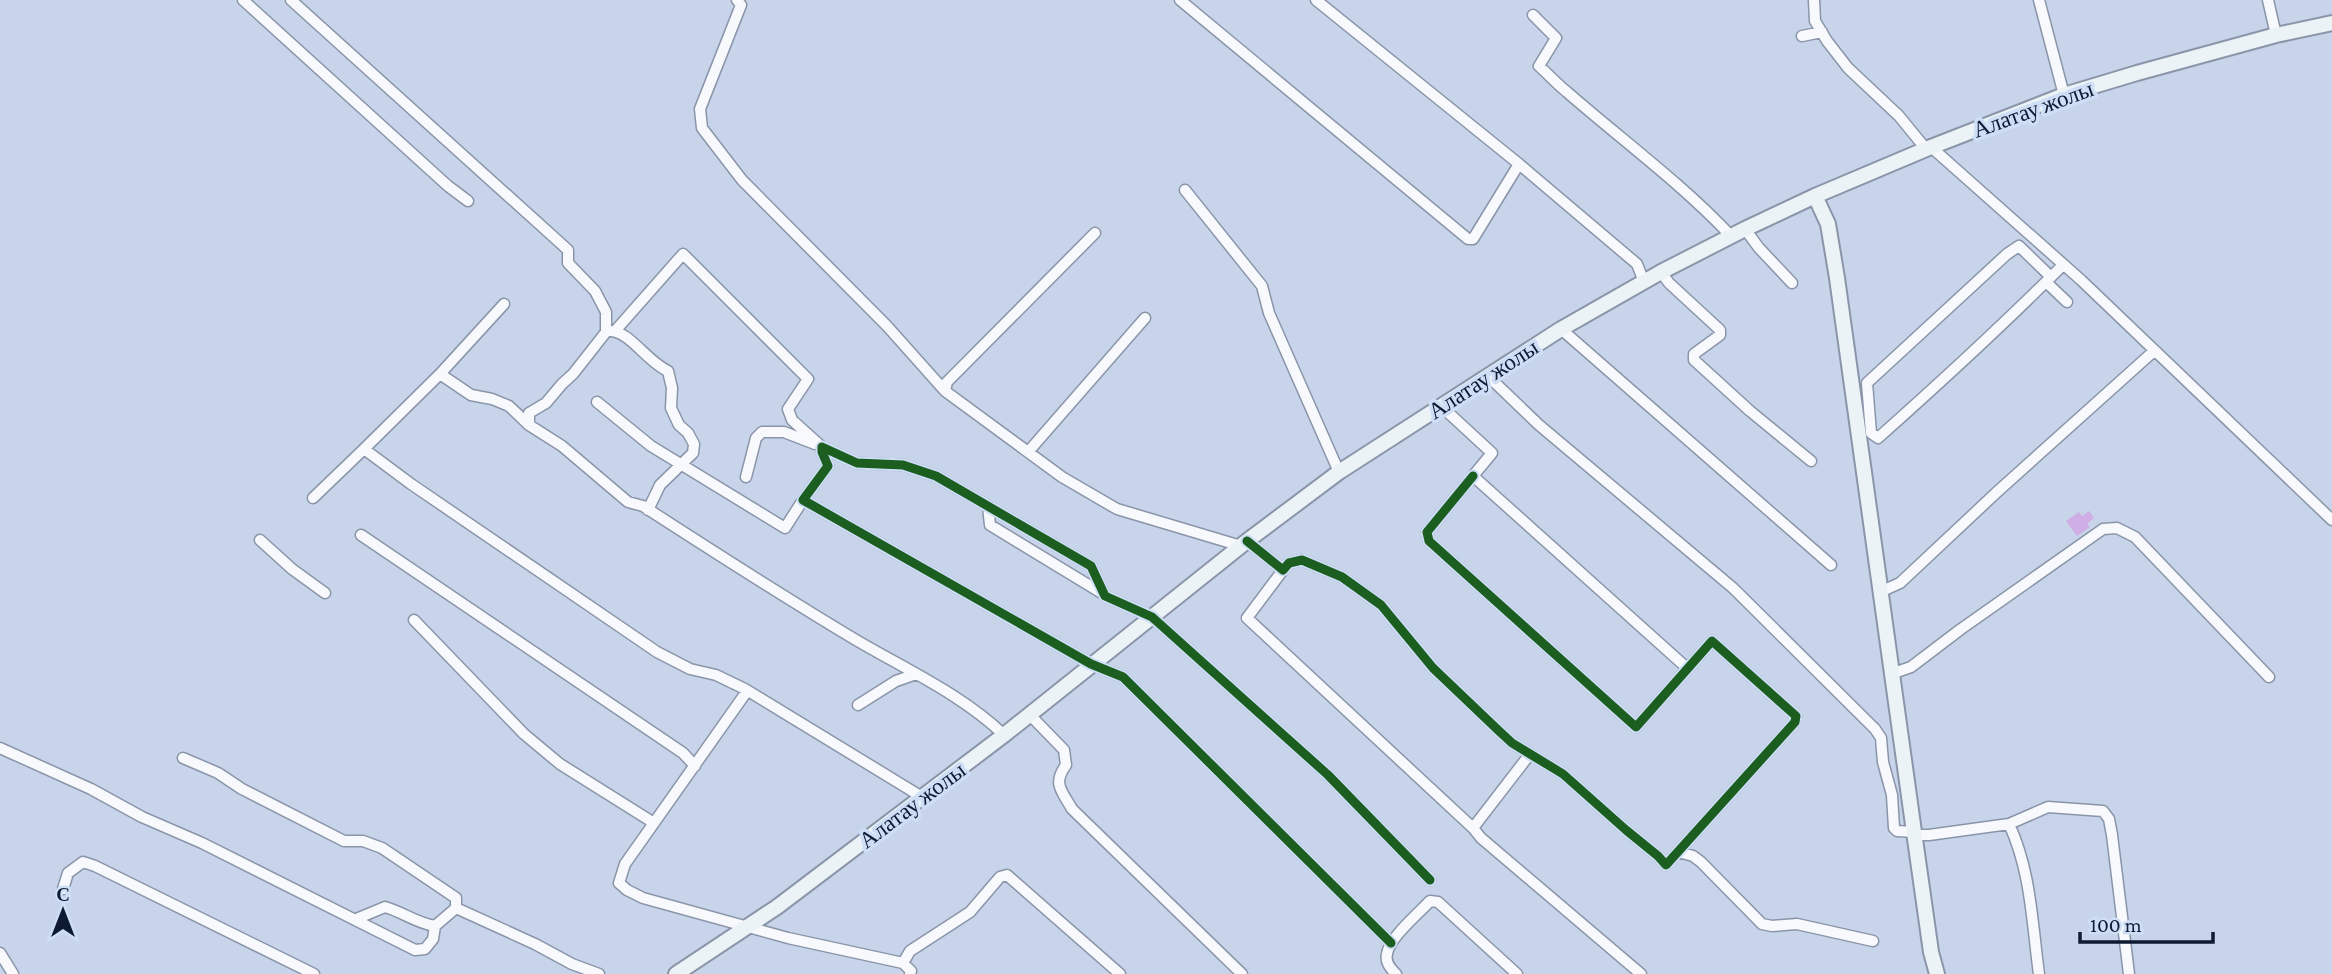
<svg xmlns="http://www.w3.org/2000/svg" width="2332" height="974" font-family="'Crimson Pro',serif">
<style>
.pitch{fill:#cfaee5}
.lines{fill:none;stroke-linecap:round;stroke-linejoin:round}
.street-casing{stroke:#8a95a9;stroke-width:13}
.secondary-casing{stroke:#8a95a9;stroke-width:18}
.street{stroke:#f7f9fc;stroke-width:10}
.secondary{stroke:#ecf3f6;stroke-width:14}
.cycleway-casing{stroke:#cfdef7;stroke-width:13}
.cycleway{stroke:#1b5e20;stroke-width:9}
.labels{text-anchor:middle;stroke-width:7;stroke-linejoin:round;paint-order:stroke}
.street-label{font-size:23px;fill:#0d1a31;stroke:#cfdef7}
</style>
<rect width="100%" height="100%" fill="#c8d4e9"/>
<path class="pitch" d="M 2089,511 L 2094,518 L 2087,524 L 2090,527 L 2077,536 L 2066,521 L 2079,512 L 2082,516 Z"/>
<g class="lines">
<g class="street-casing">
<path id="street" d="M 243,0 L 448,186 L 468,201
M 291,0 L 568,250 L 568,263 L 595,291 L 606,312 L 606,332 L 573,374 L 562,384 L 546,403 L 529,413 L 529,425
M 737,0 L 741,5 L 700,109 L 702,128 L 742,180 L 887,326 L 945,391
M 1180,0 L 1468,239 L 1473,239 L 1519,164
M 1316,0 L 1519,164 L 1637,264 L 1644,282
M 1814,0 L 1815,21 L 1827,41 L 1848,68 L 1899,116 L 1926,149
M 2039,0 L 2064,95
M 2268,0 L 2276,35
M 1533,15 L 1556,38 L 1539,66 C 1548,74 1557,84 1567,92 C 1622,140 1681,183 1731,236
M 1802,36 L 1822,32
M 1931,147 L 2081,280 L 2332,520
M 1185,190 L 1262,286 L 1269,313 L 1339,472
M 1745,229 L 1759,248 L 1792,283
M 1095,233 L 947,382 L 945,391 L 1062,477 L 1117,509 L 1241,546
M 1661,272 L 1669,283 L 1720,330 L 1720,335 L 1694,354 L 1694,360 L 1750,411 L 1811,461
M 2051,277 L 2019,246 L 2007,254 L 1867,383 L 1871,433 L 1878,438 C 1941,382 2003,325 2063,265
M 2046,282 L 2067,302
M 504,304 L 440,374 L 364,449 L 411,484 L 657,652 L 690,669 L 716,675 L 745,689 L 745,694 L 625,864 L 619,883 L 627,890 L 643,898 L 788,938 L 903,963 L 911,971 L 910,974
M 1561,329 L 1831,565
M 609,331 C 629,330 647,362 668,371 L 672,388 L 671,408 L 679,425 L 688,433 L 694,444 L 693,453 L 660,485 L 648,510
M 615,331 L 683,254 L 808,379 L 788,409 L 792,420 L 822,447
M 440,374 L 471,395 L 492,399 L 509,406 L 529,425 L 562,446 L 628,502 L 643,506 C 714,552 784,597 856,640 C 907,670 961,694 1004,735
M 1488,376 L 1539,425 L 1733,588 L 1875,729 L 1881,738 L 1883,762 L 1892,795 L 1894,828 L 1897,831 L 1914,832
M 597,402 L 651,446 L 785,528 L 803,500
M 1441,406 L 1492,453 L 1473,476 L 1687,668
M 1028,452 L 1145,318
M 746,477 L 756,438 L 762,432 L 784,432 L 815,444
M 313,498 L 364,449
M 988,506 L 990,525 L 1105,595
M 361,535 L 683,753 L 695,766
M 260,540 L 292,569 L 325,593
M 1247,541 L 1283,570 L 1289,563 L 1302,560 L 1342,577 L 1381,605 L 1433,668 L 1498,730 L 1512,743 L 1563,774 L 1626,830 L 1658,856 L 1666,865 L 1795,722 L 1796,716 L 1712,641 L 1636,727 L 1429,541 L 1427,532 L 1473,476
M 1283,570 L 1247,618 L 1473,828 L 1481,838 L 1641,974
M 1880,592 L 1900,583 L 1997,492 L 2154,351
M 414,620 L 524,734 L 560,764 L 654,823
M 1891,674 L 1911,667 L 1961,629 L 2103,529 L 2117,528 L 2135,537 L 2269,677
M 745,689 L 922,797
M 858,705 L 896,681 L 916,674
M 1030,715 L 1064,750 L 1066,765 C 1052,784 1062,791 1072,809 L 1242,974
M 0,748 L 91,789 L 142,817 L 202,843 L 415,950 L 425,949 L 433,939 L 435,926 L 456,908 L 535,944 L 572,964 L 599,974
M 183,758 L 218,773 L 242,789 L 344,841 L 363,841 L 382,848 L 456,898 L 456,908
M 2009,824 L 2048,807 L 2103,811 L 2109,819 L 2112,835 L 2129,974
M 1473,828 L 1530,754
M 1914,835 L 1929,835 L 2009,824 C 2031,871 2032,923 2039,974
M 1679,852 L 1693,856 L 1701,862 L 1762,924 L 1772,926 L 1797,924 L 1873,941
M 63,889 L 68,873 L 83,862 L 95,866 L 314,974
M 356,919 L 385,907 C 403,912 416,923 435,926
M 1391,943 L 1123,677 L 1091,664 L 803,500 L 828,466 L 822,452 L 822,447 L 857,463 L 903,465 L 936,476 L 1091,566 L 1105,596 L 1152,617 L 1328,775 L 1430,880
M 0,953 L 13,974
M 903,963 L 910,951 L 970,912 L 1000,877 L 1007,875 L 1120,974
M 1396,974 C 1390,968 1385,962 1387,954 C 1389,938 1418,914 1430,901 L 1438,902 L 1517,974"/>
</g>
<g class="secondary-casing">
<path id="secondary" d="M 1815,196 L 1828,224 L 1837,278 L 1914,832 L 1931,952 L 1937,974
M 676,974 L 777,907 L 1004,735 L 1247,541 L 1339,472 L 1561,329 L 1661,272 L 1745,229 L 1815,196 L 1931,147 L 2064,95 L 2137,73 L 2276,35 L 2332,23"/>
</g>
<use href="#street" class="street"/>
<use href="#secondary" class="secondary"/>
<g class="cycleway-casing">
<path id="cycleway" d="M 1247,541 L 1283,570 L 1289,563 L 1302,560 L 1342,577 L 1381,605 L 1433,668 L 1498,730 L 1512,743 L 1563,774 L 1626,830 L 1658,856 L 1666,865 L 1795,722 L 1796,716 L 1712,641 L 1636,727 L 1429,541 L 1427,532 L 1473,476
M 1391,943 L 1123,677 L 1091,664 L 803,500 L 828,466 L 822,452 L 822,447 L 857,463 L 903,465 L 936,476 L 1091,566 L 1105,596 L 1152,617 L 1328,775 L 1430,880"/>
</g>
<use href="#cycleway" class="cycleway"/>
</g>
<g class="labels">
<g class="street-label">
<text transform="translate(2033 109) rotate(-20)" y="8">Алатау жолы</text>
<text transform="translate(1483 379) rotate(-33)" y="8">Алатау жолы</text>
<text transform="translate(912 805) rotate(-37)" y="8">Алатау жолы</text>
</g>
</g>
<g transform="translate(63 911)" stroke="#cfdef7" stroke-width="5" paint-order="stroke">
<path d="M0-5L12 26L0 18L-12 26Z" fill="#0d1a31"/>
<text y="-10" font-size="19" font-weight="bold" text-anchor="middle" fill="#0d1a31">С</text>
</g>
<path d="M2080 932v10h133v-10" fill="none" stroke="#0d1a31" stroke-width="3.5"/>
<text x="2090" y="932" font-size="21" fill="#0d1a31" stroke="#cfdef7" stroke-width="5" paint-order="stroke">100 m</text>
</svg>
